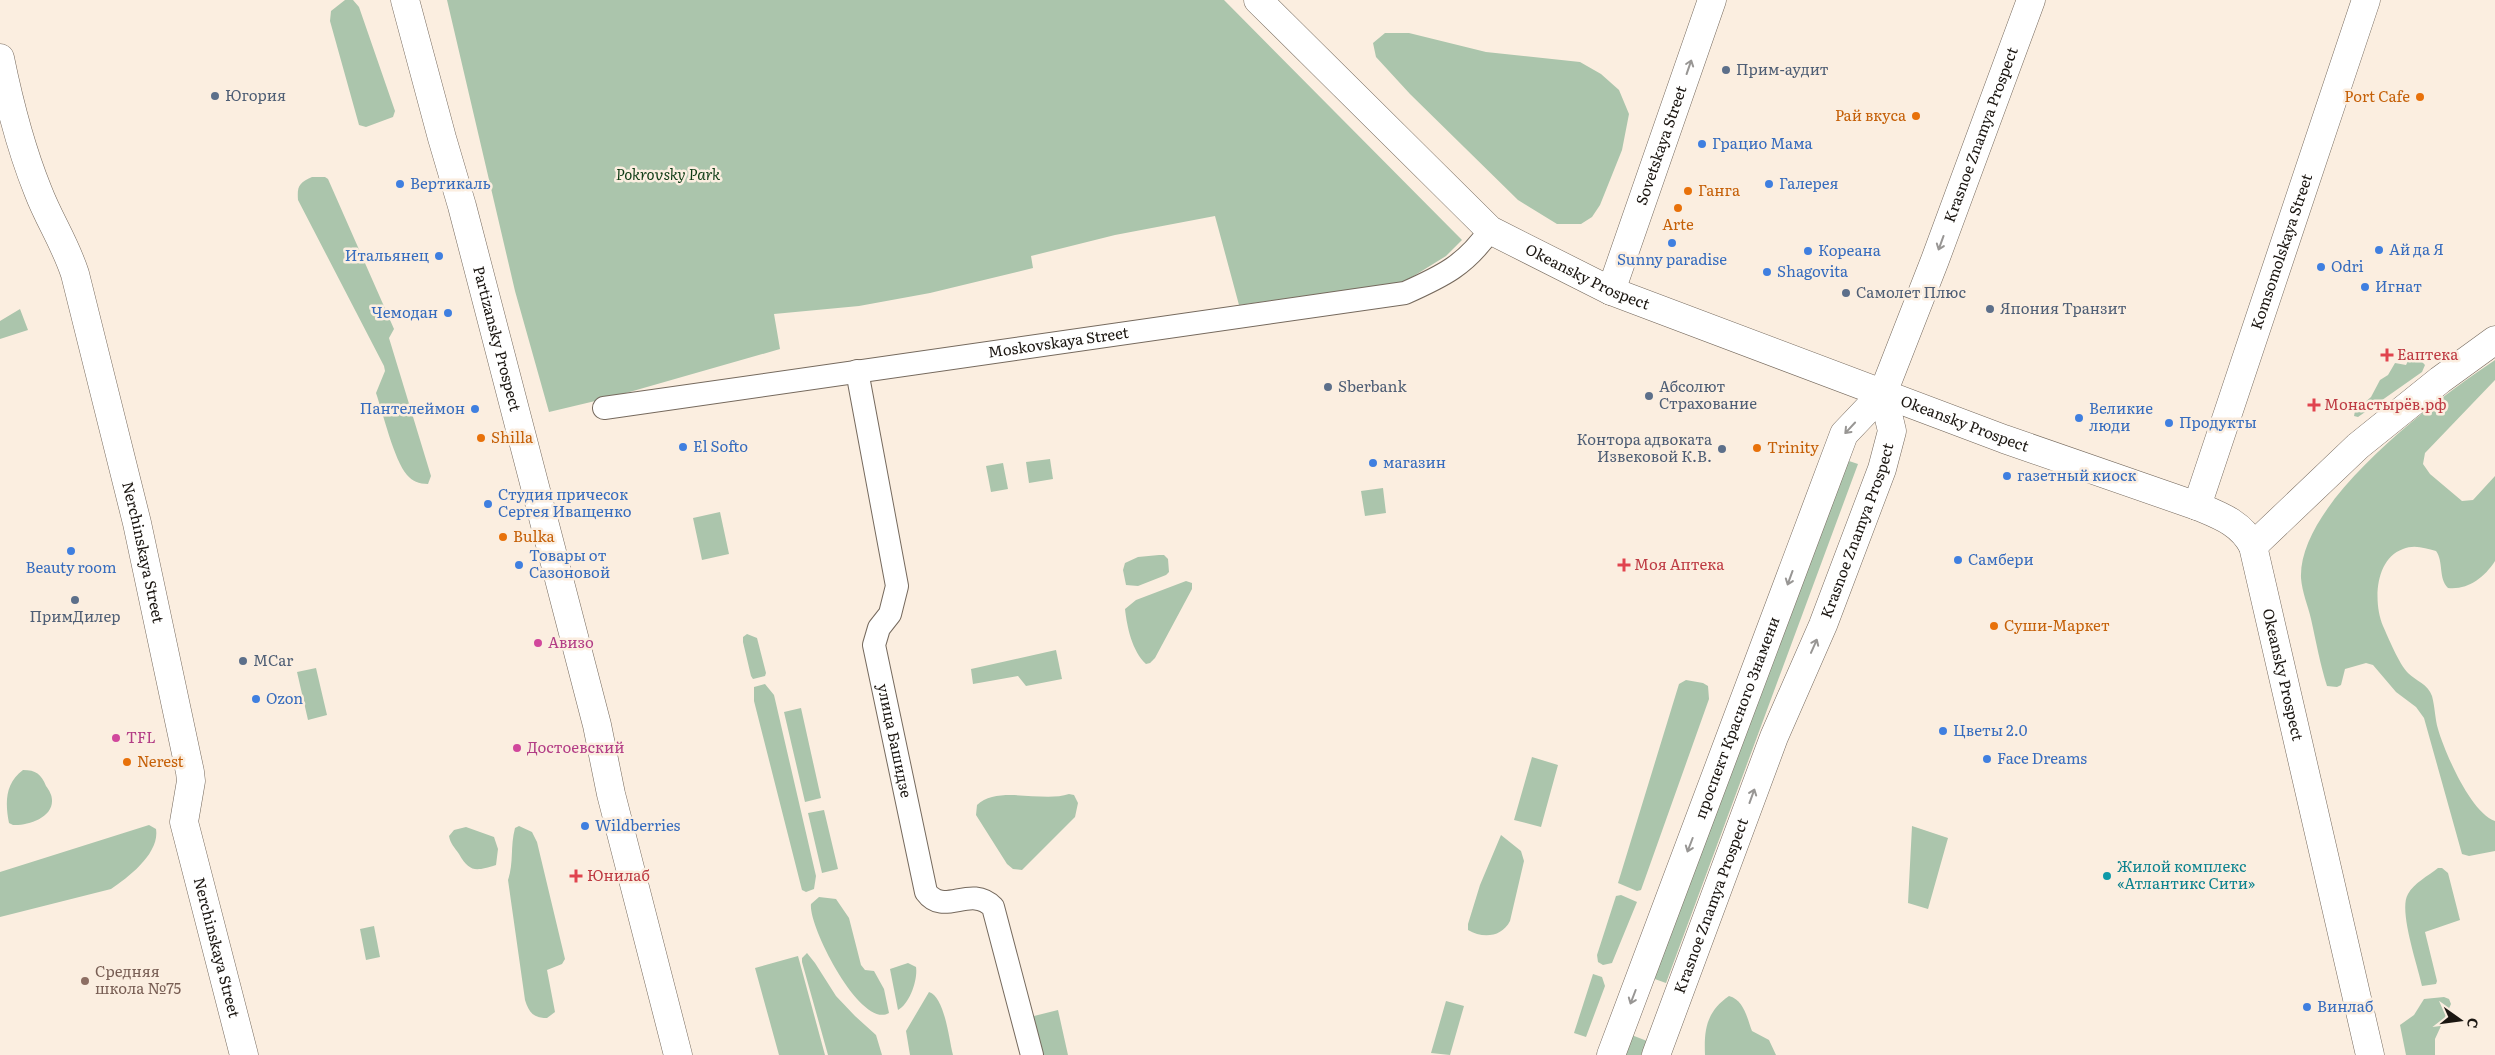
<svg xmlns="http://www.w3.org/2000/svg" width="2495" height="1055" font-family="Literata,serif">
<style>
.green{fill:#abc5ac}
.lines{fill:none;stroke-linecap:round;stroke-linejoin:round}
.street-casing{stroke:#75695d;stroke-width:24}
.secondary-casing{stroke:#75695d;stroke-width:29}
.primary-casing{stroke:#75695d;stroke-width:29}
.street{stroke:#fff;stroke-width:22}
.secondary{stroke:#fff;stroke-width:28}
.primary{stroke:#fff;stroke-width:28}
.oneway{stroke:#989694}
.service-dot{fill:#5c6f8a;stroke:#fbeee0;stroke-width:2}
.food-dot{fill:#e8710a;stroke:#fbeee0;stroke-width:2}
.shop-dot{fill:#3f7fe0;stroke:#fbeee0;stroke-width:2}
.health-dot{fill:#e0444e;stroke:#fbeee0;stroke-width:2}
.hotel-dot{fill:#d1479c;stroke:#fbeee0;stroke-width:2}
.culture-dot{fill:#0f9aa8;stroke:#fbeee0;stroke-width:2}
.education-dot{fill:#8d6e63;stroke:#fbeee0;stroke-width:2}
.labels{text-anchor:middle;stroke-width:5;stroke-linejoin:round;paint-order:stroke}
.service-label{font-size:15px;fill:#4e5e75;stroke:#fbeee0;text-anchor:start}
.food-label{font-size:15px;fill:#c56008;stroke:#fbeee0;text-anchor:start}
.street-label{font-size:15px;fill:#1b1611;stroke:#fbeee0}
.shop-label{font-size:15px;fill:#366cbe;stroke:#fbeee0;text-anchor:start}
.park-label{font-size:15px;font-style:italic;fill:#0e3b14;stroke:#fbeee0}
.health-label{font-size:15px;fill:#be3a42;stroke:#fbeee0;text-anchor:start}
.hotel-label{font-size:15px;fill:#b23c85;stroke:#fbeee0;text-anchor:start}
.culture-label{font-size:15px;fill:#0d838f;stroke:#fbeee0;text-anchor:start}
.education-label{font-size:15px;fill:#785e54;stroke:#fbeee0;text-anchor:start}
</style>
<rect width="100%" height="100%" fill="#fbeee0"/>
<path class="green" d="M 345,0 L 353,0 L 359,7 L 395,111 L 393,117 L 366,127 L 359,125 L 330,21 L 331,11 Z
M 447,0 L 1224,0 L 1462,240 L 1446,256 L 1404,282 L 1239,305 L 1215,216 L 1115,235 L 1031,256 L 1033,268 L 930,293 L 859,306 L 774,314 L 780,349 L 612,397 L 549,412 L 515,291 Z
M 1385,33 L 1409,33 L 1486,52 L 1580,62 L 1601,74 L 1619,90 L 1629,114 L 1622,150 L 1600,205 L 1592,217 L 1581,224 L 1557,224 L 1518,200 L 1410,94 L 1376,57 L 1373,43 Z
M 312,177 L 325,177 L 328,179 L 394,329 L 389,338 L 431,476 L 428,484 C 419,484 412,481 407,475 C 394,460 383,413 376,393 L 385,371 L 384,366 L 298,200 C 297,186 299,183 312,177 Z
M 20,309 L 28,330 L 0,339 L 0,321 Z
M 2410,357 C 2417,356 2420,360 2425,365 L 2422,372 L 2358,417 L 2354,416 L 2355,411 L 2371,397 L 2380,380 L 2388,375 L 2395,363 L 2406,365 Z
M 2495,360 L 2495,380 L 2425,453 L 2423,464 L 2430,474 L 2462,501 L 2473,500 L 2495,476 L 2495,561 C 2484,578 2468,590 2448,588 C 2438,578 2444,562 2436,551 C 2425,548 2414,544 2403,549 C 2375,559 2373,602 2383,626 C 2388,637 2399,664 2408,673 C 2416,681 2428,684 2432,696 C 2435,707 2435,719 2438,729 C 2445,753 2471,813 2495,821 L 2495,851 L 2469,856 L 2462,854 L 2424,718 L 2416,707 L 2396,692 L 2373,665 L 2366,663 L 2345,669 L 2341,685 L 2337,687 L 2327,686 C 2320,664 2316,641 2311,619 C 2308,606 2302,592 2301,578 C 2298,501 2437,399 2495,360 Z
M 1050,459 L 1053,479 L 1029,483 L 1026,462 Z
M 1846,460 L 1858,464 L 1666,983 L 1649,977 Z
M 1003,463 L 1008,489 L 991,492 L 986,466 Z
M 1383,488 L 1386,513 L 1365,516 L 1361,491 Z
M 720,512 L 729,554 L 702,560 L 693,518 Z
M 1159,555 L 1164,555 L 1168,559 L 1169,572 L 1166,575 L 1138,586 L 1126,585 L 1123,570 L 1125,563 L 1138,557 Z
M 1186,581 L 1192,583 L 1192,589 L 1155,658 L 1150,663 L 1146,664 C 1132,651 1127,627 1125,609 L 1136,600 Z
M 747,634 L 757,638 L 766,673 L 765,676 L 753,679 L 751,676 L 743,642 L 743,637 Z
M 1056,650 L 1062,679 L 1026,686 L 1018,676 L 973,684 L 971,669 Z
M 316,668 L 327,715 L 308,720 L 297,672 Z
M 1686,680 L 1703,683 L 1708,686 L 1709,699 L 1641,890 L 1637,891 L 1618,883 L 1679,684 Z
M 765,684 L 774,695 L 816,876 L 814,889 L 806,892 L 802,890 L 754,701 L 754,687 Z
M 801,708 L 821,798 L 805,802 L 784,712 Z
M 1532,757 L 1558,765 L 1541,827 L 1514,820 Z
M 23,770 C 36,770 41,774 46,786 C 49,790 52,795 52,800 C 53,818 27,826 13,825 L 9,823 C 5,803 5,783 23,770 Z
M 1069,794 L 1074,795 L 1078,803 L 1075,817 L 1022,870 L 1013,869 L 1007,864 L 976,815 L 977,805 C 998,785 1042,803 1069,794 Z
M 824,810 L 838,869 L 822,873 L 808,813 Z
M 149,825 L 156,829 C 160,853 129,877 111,889 L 0,917 L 0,872 Z
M 519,826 L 532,832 L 537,842 L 565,959 L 562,964 L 547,970 L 555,1012 L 547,1018 C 534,1018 529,1013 525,1000 L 508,880 C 514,862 510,847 515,828 Z
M 1912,826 L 1948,838 L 1928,909 L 1908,903 Z
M 466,827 L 494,837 L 498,849 L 496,865 C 476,871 470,873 459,854 C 455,848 450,843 449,836 L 454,830 Z
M 1501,835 L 1521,851 L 1524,861 L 1510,921 C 1502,937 1483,939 1468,930 L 1468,924 L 1480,885 Z
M 2438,868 L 2442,868 L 2448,873 L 2460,920 L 2425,932 L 2437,981 L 2436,984 L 2422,986 C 2418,966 2398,910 2408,894 C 2414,883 2428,876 2438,868 Z
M 1621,895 L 1637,902 L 1612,963 L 1603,965 L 1598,962 L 1597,955 L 1616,896 Z
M 819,897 L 836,899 L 849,918 L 861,965 L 865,970 L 874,971 L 884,989 L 889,1013 C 861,1030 808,926 811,904 Z
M 374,926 L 380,957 L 366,960 L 360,929 Z
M 807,953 L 815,963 L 836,996 L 855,1016 L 876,1035 L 882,1055 L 828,1055 L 802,962 L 802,958 Z
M 798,956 L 825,1055 L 779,1055 L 755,968 Z
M 908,963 L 916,967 C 918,979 910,1004 898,1010 L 890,969 Z
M 1593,974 L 1602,977 L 1605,986 L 1586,1037 L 1574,1033 Z
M 929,992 C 945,997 949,1040 953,1055 L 910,1055 L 906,1031 Z
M 1729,996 C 1744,1000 1747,1018 1752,1031 L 1769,1040 L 1776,1055 L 1705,1055 C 1704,1030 1706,1012 1729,996 Z
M 2444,997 L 2449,999 L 2451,1004 L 2435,1039 L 2435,1055 L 2406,1055 L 2400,1025 L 2414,1015 L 2424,999 Z
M 1446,1001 L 1464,1006 L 1450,1055 L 1431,1053 Z
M 1058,1010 L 1068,1055 L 1039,1055 L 1030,1017 Z
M 1629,1034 L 1647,1041 L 1641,1055 L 1621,1055 Z"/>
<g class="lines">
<g class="street-casing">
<g id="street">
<path id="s1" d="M 857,371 L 897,586 L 890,614 L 879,628 L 874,645 L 926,892 C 944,917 970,884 993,907 L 1032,1055"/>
<path id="s2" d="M 604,408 L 1405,293 C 1443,276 1466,265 1490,230"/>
</g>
</g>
<g class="secondary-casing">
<g id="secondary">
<path id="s3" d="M 0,58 C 9,102 21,149 38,191 C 49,220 65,243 75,274 L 137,523 L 190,772 L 191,781 L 184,822 L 244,1055"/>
<path id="s4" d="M 1611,291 L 1712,0"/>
<path id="s5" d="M 2197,506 L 2366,0"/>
<path d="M 2253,546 L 2358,446 L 2440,380 L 2495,340"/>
<path id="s6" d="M 1611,1055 L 1844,434 L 1883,393 L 1935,260 L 2031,0"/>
<path id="s7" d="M 1656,1055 L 1774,737 L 1823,625 L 1882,469 L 1892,431 L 1883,393"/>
</g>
</g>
<g class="primary-casing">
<g id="primary">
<path id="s8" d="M 405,0 L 442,138 L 462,206 L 597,725 L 611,794 L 678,1055"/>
<path id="s9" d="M 1258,0 L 1490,230 L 1611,291 L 2004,439 L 2197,506 C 2221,516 2241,523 2253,546 L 2370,1055"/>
</g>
</g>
<use href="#street" class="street"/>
<use href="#secondary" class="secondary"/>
<use href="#primary" class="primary"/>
</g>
<defs><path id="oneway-shaft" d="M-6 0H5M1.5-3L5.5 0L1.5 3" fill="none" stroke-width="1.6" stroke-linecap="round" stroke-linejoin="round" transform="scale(1.25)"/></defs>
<g class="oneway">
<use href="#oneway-shaft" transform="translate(1689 67) rotate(-71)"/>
<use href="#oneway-shaft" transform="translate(1941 243) rotate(110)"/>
<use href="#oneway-shaft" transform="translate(1850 428) rotate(133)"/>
<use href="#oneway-shaft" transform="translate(1790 578) rotate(110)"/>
<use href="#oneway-shaft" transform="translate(1814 646) rotate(-66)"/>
<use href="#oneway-shaft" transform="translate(1752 796) rotate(-70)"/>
<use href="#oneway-shaft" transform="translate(1690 845) rotate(111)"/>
<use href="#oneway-shaft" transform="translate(1633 997) rotate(111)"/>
</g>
<g class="service-dot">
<circle cx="1726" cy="70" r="5"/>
<circle cx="215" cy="96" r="5"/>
<circle cx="1846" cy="293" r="5"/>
<circle cx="1990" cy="309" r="5"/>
<circle cx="1328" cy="387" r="5"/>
<circle cx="1649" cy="396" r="5"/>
<circle cx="1722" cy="449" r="5"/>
<circle cx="75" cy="600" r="5"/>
<circle cx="243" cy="661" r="5"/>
</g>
<g class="food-dot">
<circle cx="2420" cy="97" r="5"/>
<circle cx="1916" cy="116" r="5"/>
<circle cx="1688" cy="191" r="5"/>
<circle cx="1678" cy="208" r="5"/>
<circle cx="481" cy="438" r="5"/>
<circle cx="1757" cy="448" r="5"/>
<circle cx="503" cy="537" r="5"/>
<circle cx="1994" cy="626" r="5"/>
<circle cx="127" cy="762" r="5"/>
</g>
<g class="shop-dot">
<circle cx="1702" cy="144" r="5"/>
<circle cx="400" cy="184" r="5"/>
<circle cx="1769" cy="184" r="5"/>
<circle cx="1672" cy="243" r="5"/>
<circle cx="2379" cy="250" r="5"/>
<circle cx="1808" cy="251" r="5"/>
<circle cx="439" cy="256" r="5"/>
<circle cx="2321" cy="267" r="5"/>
<circle cx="1767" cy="272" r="5"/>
<circle cx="2365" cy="287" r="5"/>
<circle cx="448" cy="313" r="5"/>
<circle cx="475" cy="409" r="5"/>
<circle cx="2079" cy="418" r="5"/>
<circle cx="2169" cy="423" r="5"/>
<circle cx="683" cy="447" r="5"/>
<circle cx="1373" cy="463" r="5"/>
<circle cx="2007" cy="476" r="5"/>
<circle cx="488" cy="504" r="5"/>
<circle cx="71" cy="551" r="5"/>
<circle cx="1958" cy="560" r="5"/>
<circle cx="519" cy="565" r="5"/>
<circle cx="256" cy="699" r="5"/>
<circle cx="1943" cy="731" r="5"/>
<circle cx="1987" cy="759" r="5"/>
<circle cx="585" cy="826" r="5"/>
<circle cx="2307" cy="1007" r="5"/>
</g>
<g class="health-dot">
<path d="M2384.5 347.5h5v5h5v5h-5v5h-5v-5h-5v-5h5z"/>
<path d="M2311.5 397.5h5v5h5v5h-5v5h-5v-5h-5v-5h5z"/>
<path d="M1621.5 557.5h5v5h5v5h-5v5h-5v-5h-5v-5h5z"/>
<path d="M573.5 868.5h5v5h5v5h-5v5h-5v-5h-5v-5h5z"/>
</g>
<g class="hotel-dot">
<circle cx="538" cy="643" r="5"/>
<circle cx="116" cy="738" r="5"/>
<circle cx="517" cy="748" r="5"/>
</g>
<circle class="culture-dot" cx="2107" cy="876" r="5"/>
<circle class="education-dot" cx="85" cy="981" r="5"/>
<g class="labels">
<g class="service-label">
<text x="1736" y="75">Прим-аудит</text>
<text x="225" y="101">Югория</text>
<text x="1856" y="298">Самолет Плюс</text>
<text x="2000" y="314">Япония Транзит</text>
<text x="1338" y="392">Sberbank</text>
<text x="1659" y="392">Абсолют<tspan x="1659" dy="17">Страхование</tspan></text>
<text x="1712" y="445" text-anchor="end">Контора адвоката<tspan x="1712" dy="17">Извековой К.В.</tspan></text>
<text x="75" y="622" text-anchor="middle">ПримДилер</text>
<text x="253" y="666">MCar</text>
</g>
<g class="food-label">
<text x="2410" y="102" text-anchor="end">Port Cafe</text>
<text x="1906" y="121" text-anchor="end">Рай вкуса</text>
<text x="1698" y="196">Ганга</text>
<text x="1678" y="230" text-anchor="middle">Arte</text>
<text x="491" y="443">Shilla</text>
<text x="1767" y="453">Trinity</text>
<text x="513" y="542">Bulka</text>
<text x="2004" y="631">Суши-Маркет</text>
<text x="137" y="767">Nerest</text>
</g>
<g class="street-label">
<text dy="5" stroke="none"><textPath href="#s6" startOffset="996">Krasnoe Znamya Prospect</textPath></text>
<text dy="5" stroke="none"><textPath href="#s4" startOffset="154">Sovetskaya Street</textPath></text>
<text dy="5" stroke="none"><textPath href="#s5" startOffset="268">Komsomolskaya Street</textPath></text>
<text dy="5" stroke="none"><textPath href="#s9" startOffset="435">Okeansky Prospect</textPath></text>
<text dy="5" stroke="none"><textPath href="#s8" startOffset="351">Partizansky Prospect</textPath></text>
<text dy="5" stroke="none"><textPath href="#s2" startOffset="459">Moskovskaya Street</textPath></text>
<text dy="5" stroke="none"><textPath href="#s9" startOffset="840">Okeansky Prospect</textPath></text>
<text dy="5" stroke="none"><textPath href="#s7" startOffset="562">Krasnoe Znamya Prospect</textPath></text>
<text dy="5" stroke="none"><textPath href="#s3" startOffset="516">Nerchinskaya Street</textPath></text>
<text dy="5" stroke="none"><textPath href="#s9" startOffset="1289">Okeansky Prospect</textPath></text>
<text dy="5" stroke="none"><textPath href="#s6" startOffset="360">проспект Красного Знамени</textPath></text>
<text dy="5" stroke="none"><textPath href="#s1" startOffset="381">улица Башидзе</textPath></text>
<text dy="5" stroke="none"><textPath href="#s7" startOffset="159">Krasnoe Znamya Prospect</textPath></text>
<text dy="5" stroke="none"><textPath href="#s3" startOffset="921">Nerchinskaya Street</textPath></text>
</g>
<g class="shop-label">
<text x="1712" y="149">Грацио Мама</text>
<text x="410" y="189">Вертикаль</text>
<text x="1779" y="189">Галерея</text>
<text x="2389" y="255">Ай да Я</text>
<text x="1818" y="256">Кореана</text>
<text x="429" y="261" text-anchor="end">Итальянец</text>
<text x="1672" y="265" text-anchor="middle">Sunny paradise</text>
<text x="2331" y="272">Odri</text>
<text x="1777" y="277">Shagovita</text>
<text x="2375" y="292">Игнат</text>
<text x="438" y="318" text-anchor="end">Чемодан</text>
<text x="465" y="414" text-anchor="end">Пантелеймон</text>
<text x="2089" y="414">Великие<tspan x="2089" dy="17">люди</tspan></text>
<text x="2179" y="428">Продукты</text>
<text x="693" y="452">El Softo</text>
<text x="1383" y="468">магазин</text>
<text x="2017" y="481">газетный киоск</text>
<text x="498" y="500">Студия причесок<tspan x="498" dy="17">Сергея Иващенко</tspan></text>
<text x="529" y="561">Товары от<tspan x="529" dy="17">Сазоновой</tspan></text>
<text x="1968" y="565">Самбери</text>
<text x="71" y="573" text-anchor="middle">Beauty room</text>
<text x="266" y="704">Ozon</text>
<text x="1953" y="736">Цветы 2.0</text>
<text x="1997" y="764">Face Dreams</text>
<text x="595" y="831">Wildberries</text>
<text x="2317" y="1012">Винлаб</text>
</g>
<g class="park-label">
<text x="668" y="180">Pokrovsky Park</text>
</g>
<g class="health-label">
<text x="2397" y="360">Еаптека</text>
<text x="2324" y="410">Монастырёв.рф</text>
<text x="1634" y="570">Моя Аптека</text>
<text x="587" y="881">Юнилаб</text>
</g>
<g class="hotel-label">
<text x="548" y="648">Авизо</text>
<text x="126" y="743">TFL</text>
<text x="527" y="753">Достоевский</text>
</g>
<g class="culture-label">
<text x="2117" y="872">Жилой комплекс<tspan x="2117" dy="17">«Атлантикс Сити»</tspan></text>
</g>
<g class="education-label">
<text x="95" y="977">Средняя<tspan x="95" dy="17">школа №75</tspan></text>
</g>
</g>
<g transform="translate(2460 1020) rotate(104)" stroke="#fbeee0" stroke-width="4" paint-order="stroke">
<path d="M0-4L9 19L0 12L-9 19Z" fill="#1b1611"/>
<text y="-8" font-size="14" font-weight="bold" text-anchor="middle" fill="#1b1611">С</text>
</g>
</svg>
